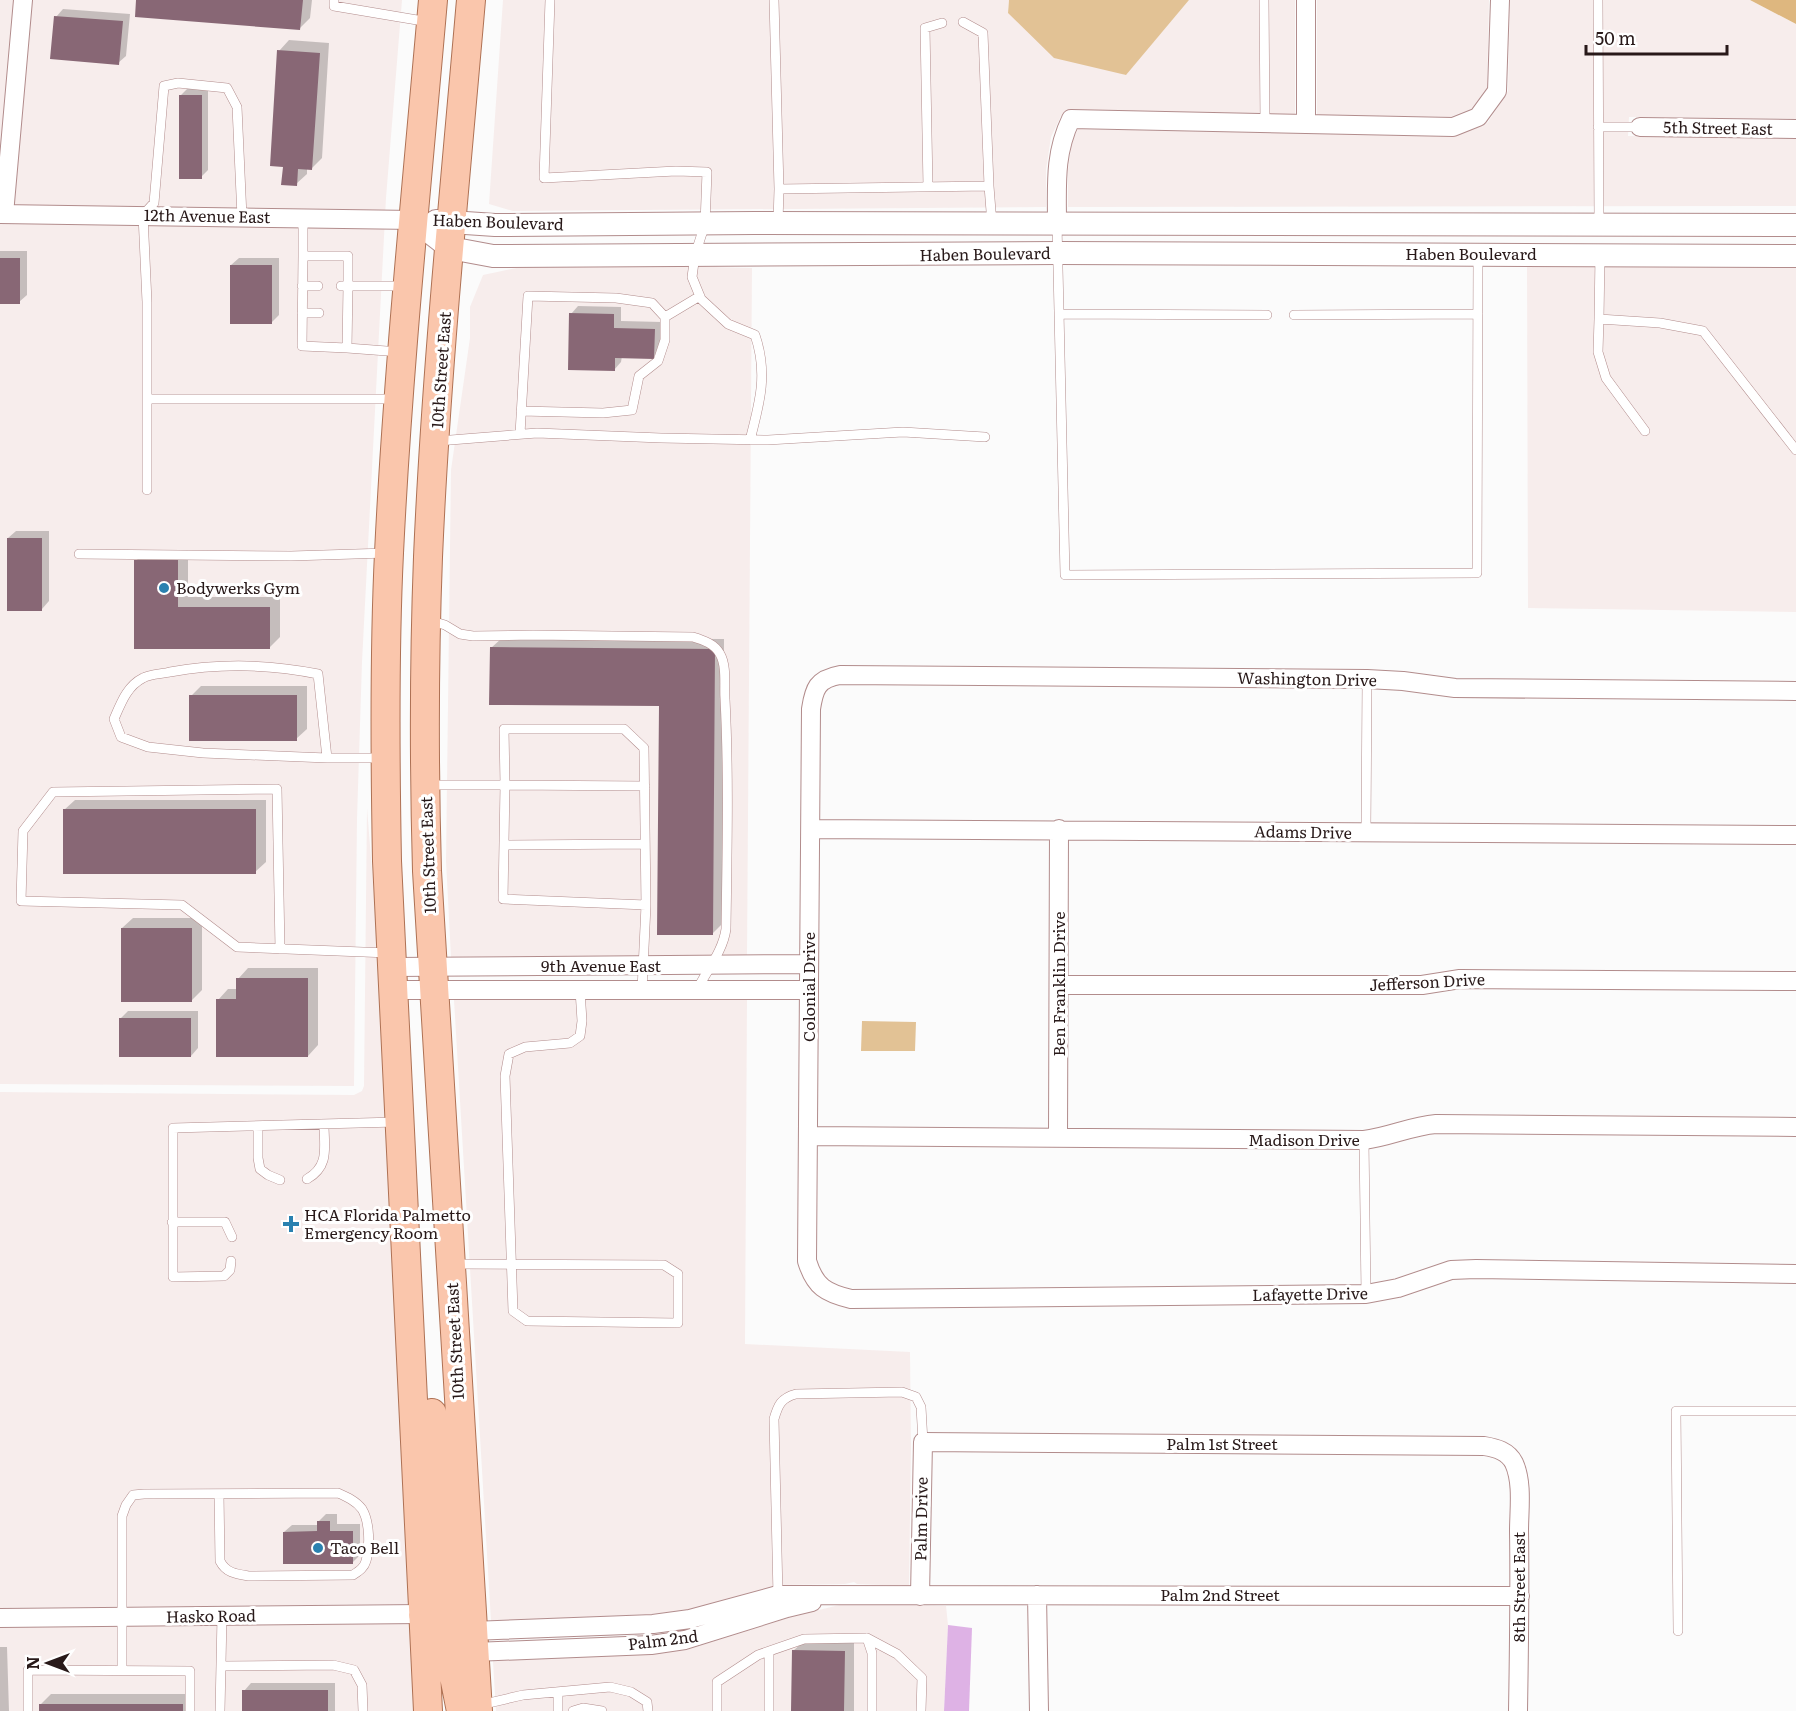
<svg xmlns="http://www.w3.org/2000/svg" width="1796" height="1711" font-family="Literata,serif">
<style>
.built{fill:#f7edec}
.green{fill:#e2c295}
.forest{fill:#deb77f}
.water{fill:#deb2e5}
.shadow{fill:#0003}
.building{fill:#886775}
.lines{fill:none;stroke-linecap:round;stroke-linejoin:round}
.service-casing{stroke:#b28c8c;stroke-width:10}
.minor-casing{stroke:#b28c8c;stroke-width:20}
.tertiary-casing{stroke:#b28c8c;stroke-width:24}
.primary-casing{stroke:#ae7154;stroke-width:30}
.service{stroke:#fff;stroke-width:9}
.minor{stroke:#fff;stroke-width:18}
.tertiary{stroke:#fff;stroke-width:22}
.primary{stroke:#fac6ac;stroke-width:28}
.poi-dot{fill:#2a81b0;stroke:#fff;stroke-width:2}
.labels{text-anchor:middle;stroke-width:6;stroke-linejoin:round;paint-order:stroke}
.street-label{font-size:16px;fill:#281919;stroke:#fff}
.poi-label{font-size:16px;fill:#281919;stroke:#fff;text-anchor:start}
</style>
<rect width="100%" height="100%" fill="#fbfbfb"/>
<path class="built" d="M 0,0 L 402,0 L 386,198 L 362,662 L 357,819 L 354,1086 L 0,1084 Z
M 503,0 L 1009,0 L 1008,13 L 1125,75 L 1189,0 L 1295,0 L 1295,114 L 1071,110 L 1061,116 L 1051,137 L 1046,170 L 1046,207 L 513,211 L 489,204 Z
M 1317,0 L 1489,0 L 1487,88 L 1471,109 L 1450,117 L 1317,115 Z
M 1510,0 L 1750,0 L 1796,24 L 1796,119 L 1629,117 L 1628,136 L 1796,138 L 1796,206 L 1068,207 L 1068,170 L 1072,141 L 1078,129 L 1452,136 L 1483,126 L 1488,122 L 1508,91 Z
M 633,265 L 752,268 L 747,955 L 451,957 L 446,861 L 451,470 L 470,338 L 470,307 L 483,275 L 526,266 Z
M 1527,266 L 1796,266 L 1796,612 L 1528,608 Z
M 367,808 L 384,1020 L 411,1604 L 0,1608 L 0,1092 L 354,1095 L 362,1091 L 364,1086 Z
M 454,1000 L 747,1000 L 745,1344 L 910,1352 L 911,1448 L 909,1586 L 857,1584 L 854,1582 L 845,1584 L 778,1585 L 688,1610 L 652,1614 L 491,1621 Z
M 847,1603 L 946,1606 L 948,1625 L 944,1711 L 496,1711 L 493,1661 L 652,1654 L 686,1650 L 791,1617 Z
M 412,1623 L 417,1711 L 0,1711 L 0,1627 Z"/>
<path class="green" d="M 1009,0 L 1189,0 L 1126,75 L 1054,58 L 1008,13 Z
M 862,1021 L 916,1022 L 915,1051 L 861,1051 Z"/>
<path class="forest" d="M 1750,0 L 1796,0 L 1796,24 Z"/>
<path class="water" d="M 948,1625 L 972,1628 L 969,1711 L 944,1711 Z"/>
<path class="shadow" d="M 138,0 L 312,0 L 310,18 L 300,28 Z
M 63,9 L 130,14 L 126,56 L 118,63 L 56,17 Z
M 289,40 L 329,43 L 322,158 L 312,168 L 307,168 L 307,174 L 296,184 L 279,51 Z
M 188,88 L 208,88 L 208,170 L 201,177 L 181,95 Z
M 0,251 L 27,251 L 27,295 L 19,302 L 0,302 Z
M 239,258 L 279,258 L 279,315 L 271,323 L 231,265 Z
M 578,306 L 621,307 L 621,321 L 662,322 L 661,350 L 653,357 L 622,356 L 621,362 L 614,370 L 571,314 Z
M 16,531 L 49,531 L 49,601 L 42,609 L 8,538 Z
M 146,550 L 188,550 L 188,597 L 280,597 L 280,637 L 270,647 L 136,647 L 136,561 Z
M 502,638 L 724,639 L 723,923 L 712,934 L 660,704 L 491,648 Z
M 201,686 L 307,686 L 307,729 L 296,739 L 191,696 Z
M 75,800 L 266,800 L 266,862 L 255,872 L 64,810 Z
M 133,918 L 202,918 L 202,990 L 191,1001 L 122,928 Z
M 248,968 L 318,968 L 318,1045 L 308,1056 L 218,1000 L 228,989 L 238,989 L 238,979 Z
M 128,1011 L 198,1011 L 198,1048 L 191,1056 L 121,1018 Z
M 326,1514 L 337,1514 L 337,1524 L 360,1524 L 360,1555 L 352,1563 L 284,1532 L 292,1525 L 318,1525 L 318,1522 Z
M 804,1641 L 854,1641 L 854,1711 L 793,1711 L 793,1651 Z
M 0,1647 L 7,1647 L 9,1711 L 0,1711 Z
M 251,1683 L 335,1683 L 335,1711 L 244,1711 L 244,1691 Z
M 51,1694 L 193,1694 L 193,1711 L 41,1711 L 41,1704 Z"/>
<path class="building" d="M 136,0 L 303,0 L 300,30 L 135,17 Z
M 54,16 L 123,21 L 119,65 L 50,59 Z
M 277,50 L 320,53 L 312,170 L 298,169 L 297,186 L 281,185 L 283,167 L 270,166 Z
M 179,95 L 202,95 L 202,179 L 179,179 Z
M 0,258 L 20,258 L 20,304 L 0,304 Z
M 230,265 L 272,265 L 272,324 L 230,324 Z
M 569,313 L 614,314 L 614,328 L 655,329 L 654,359 L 615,358 L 615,371 L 568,370 Z
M 7,538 L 42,538 L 42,611 L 7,611 Z
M 134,560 L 178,560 L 178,607 L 270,607 L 270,649 L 134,649 Z
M 490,647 L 715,649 L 713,935 L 657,935 L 659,706 L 489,705 Z
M 189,695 L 297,695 L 297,741 L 189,741 Z
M 63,809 L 256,809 L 256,874 L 63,874 Z
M 121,928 L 192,928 L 192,1002 L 121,1002 Z
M 236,978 L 308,978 L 308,1057 L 216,1057 L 216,999 L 236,999 Z
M 119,1018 L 191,1018 L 191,1057 L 119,1057 Z
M 317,1521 L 330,1521 L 330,1531 L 353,1531 L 353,1564 L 283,1564 L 283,1532 L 317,1531 Z
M 792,1650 L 845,1651 L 844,1711 L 791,1711 Z
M 242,1690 L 328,1690 L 328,1711 L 242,1711 Z
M 39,1704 L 183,1704 L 183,1711 L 39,1711 Z"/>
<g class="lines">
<g class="service-casing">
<path id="service" d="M 334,0 L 334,6 L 429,22
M 550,0 L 544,178 L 676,171 L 707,172 L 705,224 L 695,255 L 692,277 L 701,299 L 728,324 L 755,335 C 768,373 760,402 750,440
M 774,0 L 779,189 L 989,186 L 992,224
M 1264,0 L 1265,123
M 1598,0 L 1599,223
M 963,22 L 983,33 L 989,186
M 1598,127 L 1640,127
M 928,187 L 925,28 L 942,23
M 303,218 L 303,256 L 348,256 L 348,286 L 341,286
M 778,223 L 779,189
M 1057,224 L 1065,575 L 1477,573 L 1478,255
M 1600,255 L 1599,319 L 1660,323 L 1703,331 L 1796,450
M 303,256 L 302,346 L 347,348
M 302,286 L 318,286
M 302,313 L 319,313
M 1060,314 L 1267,315
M 1294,315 L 1478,314
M 1599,319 L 1598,352 L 1606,378 L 1645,431
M 400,352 L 347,348 L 348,286 L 403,286
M 147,399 L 396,399
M 521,411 L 603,413 L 632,410 L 639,376 L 658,361 L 665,340 L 665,317
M 520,434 L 528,296 L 616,298 L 652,303 L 665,317 L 700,296
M 438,441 L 537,433 L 661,438 L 768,440 L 903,432 L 985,437
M 147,490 L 147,302 L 143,215 L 154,203 L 164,86 L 178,83 L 227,88 L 237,107 L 242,217
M 79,554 L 291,556 L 387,553
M 428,620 L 445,625 L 460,634 L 473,636 L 533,635 L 693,637 C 703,640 715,644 720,654 C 727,666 724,686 725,699 C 729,776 727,853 726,929 C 723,951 707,970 697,990
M 327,758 L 318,674 C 269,664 220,663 170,672 C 162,674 150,674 143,678 C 127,686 121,703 114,719 L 121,737 L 148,747 L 203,753 L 327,758 L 383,758
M 427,785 L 505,785 L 504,729 L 624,729 L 644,748 L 646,905 L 642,990
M 645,786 L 505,785 L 503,899 L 646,905
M 1366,832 L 1367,679
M 504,845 L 645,844
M 280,949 L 277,789 L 53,792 L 23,831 L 21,901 L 182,905 L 237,947 L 389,953
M 258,1126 L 258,1158 L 260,1169 L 268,1175 L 280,1180
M 1364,1140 L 1366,1294
M 307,1179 C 330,1166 324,1147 324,1124
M 172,1222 L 225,1222 L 232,1237
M 231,1261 L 230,1270 L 224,1276 L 173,1277 L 173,1128 L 397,1122
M 453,1264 L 664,1265 L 678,1274 L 678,1323 L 527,1321 L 513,1311 L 505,1076 L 509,1054 L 525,1047 L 570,1043 L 580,1036 L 582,1021 L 580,990
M 778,1596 L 774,1419 C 778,1405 781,1398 796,1394 L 902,1392 L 916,1397 L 921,1407 L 923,1442
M 1678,1631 L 1676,1411 L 1796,1411
M 867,1638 L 872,1653 L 872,1711
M 221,1666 L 333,1665 L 354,1670 L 362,1685 L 363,1711
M 122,1670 L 122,1516 L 126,1505 L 133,1495 L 144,1494 L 338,1493 C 347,1497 356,1501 362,1509 C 370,1522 370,1547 366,1561 C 364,1568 359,1571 353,1575 L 249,1576 C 236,1574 226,1573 220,1561 L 219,1494
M 480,1705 L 523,1695 L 610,1687 L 631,1692 L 647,1702 L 648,1711
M 28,1711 L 28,1670 L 190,1671 L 190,1711
M 220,1711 L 222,1616
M 558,1711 L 558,1692
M 573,1711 L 583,1708 L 602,1711
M 717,1711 L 717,1682 L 758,1655 L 804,1639 L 867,1638 L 897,1654 L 922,1678 L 921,1711
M 769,1711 L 769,1651"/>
</g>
<g class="minor-casing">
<path id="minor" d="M 1306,0 L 1306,124 L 1453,127 L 1478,117 L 1497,91 L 1500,0
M 1640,127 L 1796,129
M 0,214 L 414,220
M 4,214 L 23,0
M 1057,224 C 1057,186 1054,154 1071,119 L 1306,124
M 1796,691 L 1455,688 L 1403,681 L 1367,679 L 840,675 C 817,679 814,689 811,709 L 807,1261 C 815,1287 826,1293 851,1299 L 1366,1294 L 1398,1288 L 1451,1270 L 1476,1269 L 1796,1274
M 811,829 L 1796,835
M 392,967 L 809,964
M 1059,985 L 1422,985 L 1460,979 L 1796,981
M 394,990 L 809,990
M 809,1136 L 1364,1140 C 1389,1137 1411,1126 1436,1124 L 1796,1127
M 1058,1138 L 1059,829
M 1037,1595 L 1039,1711
M 920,1596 L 923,1442 L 1484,1446 C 1496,1448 1508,1451 1514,1463 C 1523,1483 1519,1510 1519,1531 C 1520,1591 1519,1651 1518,1711
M 0,1618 L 422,1614
M 472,1631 L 653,1624 L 690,1619 L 778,1595 L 1520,1596
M 474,1652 L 651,1645 L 685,1640 L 787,1608 L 812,1602"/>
</g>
<g class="tertiary-casing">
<path id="tertiary" d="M 414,220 L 450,248 L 493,256 L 1058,253 L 1796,256
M 436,221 L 495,225 L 754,223 L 1796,225"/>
</g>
<g class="primary-casing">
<path id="primary" d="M 471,0 C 455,185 436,371 428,557 C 424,662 424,766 427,871 L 478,1711
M 432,1413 L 445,1591 L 452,1621 L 472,1650
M 423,1615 C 451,1644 453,1673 461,1711
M 428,1711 L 387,861 C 385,758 384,655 389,553 C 398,368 417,184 433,0"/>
</g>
<use href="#service" class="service"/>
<use href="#minor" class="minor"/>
<use href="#tertiary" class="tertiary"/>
<use href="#primary" class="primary"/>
</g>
<g class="poi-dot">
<circle cx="164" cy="588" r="6"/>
<path d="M288 1215h6v6h6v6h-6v6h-6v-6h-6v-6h6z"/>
<circle cx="318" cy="1548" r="6"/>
</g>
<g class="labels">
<g class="street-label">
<text transform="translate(1718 128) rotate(1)" y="6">5th Street East</text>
<text transform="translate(207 216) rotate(1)" y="6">12th Avenue East</text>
<text transform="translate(498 222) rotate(2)" y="6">Haben Boulevard</text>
<text transform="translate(985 254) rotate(-1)" y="6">Haben Boulevard</text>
<text x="1471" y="260">Haben Boulevard</text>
<text transform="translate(441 370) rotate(-86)" y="6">10th Street East</text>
<text transform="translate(1307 679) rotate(1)" y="6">Washington Drive</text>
<text transform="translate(1303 832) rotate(1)" y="6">Adams Drive</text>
<text transform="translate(428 855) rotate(-92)" y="6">10th Street East</text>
<text x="601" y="972">9th Avenue East</text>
<text transform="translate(1427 982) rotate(-3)" y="6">Jefferson Drive</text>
<text transform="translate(1059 984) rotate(-90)" y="6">Ben Franklin Drive</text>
<text transform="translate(809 987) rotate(-90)" y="6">Colonial Drive</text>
<text x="1304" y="1146">Madison Drive</text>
<text transform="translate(1310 1294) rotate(-1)" y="6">Lafayette Drive</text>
<text transform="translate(455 1341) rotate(-93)" y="6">10th Street East</text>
<text x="1222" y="1450">Palm 1st Street</text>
<text transform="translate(921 1519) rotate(-89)" y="6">Palm Drive</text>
<text transform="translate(1519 1587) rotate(-90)" y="6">8th Street East</text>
<text x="1220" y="1601">Palm 2nd Street</text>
<text transform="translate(211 1616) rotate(-1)" y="6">Hasko Road</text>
<text transform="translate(663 1640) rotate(-7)" y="6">Palm 2nd</text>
</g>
<g class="poi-label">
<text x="176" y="594">Bodywerks Gym</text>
<text x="304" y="1221">HCA Florida Palmetto<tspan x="304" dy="18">Emergency Room</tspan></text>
<text x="330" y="1554">Taco Bell</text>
</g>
</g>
<g transform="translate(48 1663) rotate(270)" stroke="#ffffff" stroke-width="4.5" paint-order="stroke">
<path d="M0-4.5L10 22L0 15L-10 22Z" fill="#281919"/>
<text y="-9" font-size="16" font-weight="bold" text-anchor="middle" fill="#281919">N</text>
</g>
<path d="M1586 45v9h141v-9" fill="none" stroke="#281919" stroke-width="3"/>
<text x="1595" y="45" font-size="18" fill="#281919" stroke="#ffffff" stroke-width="4.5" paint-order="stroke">50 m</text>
</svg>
